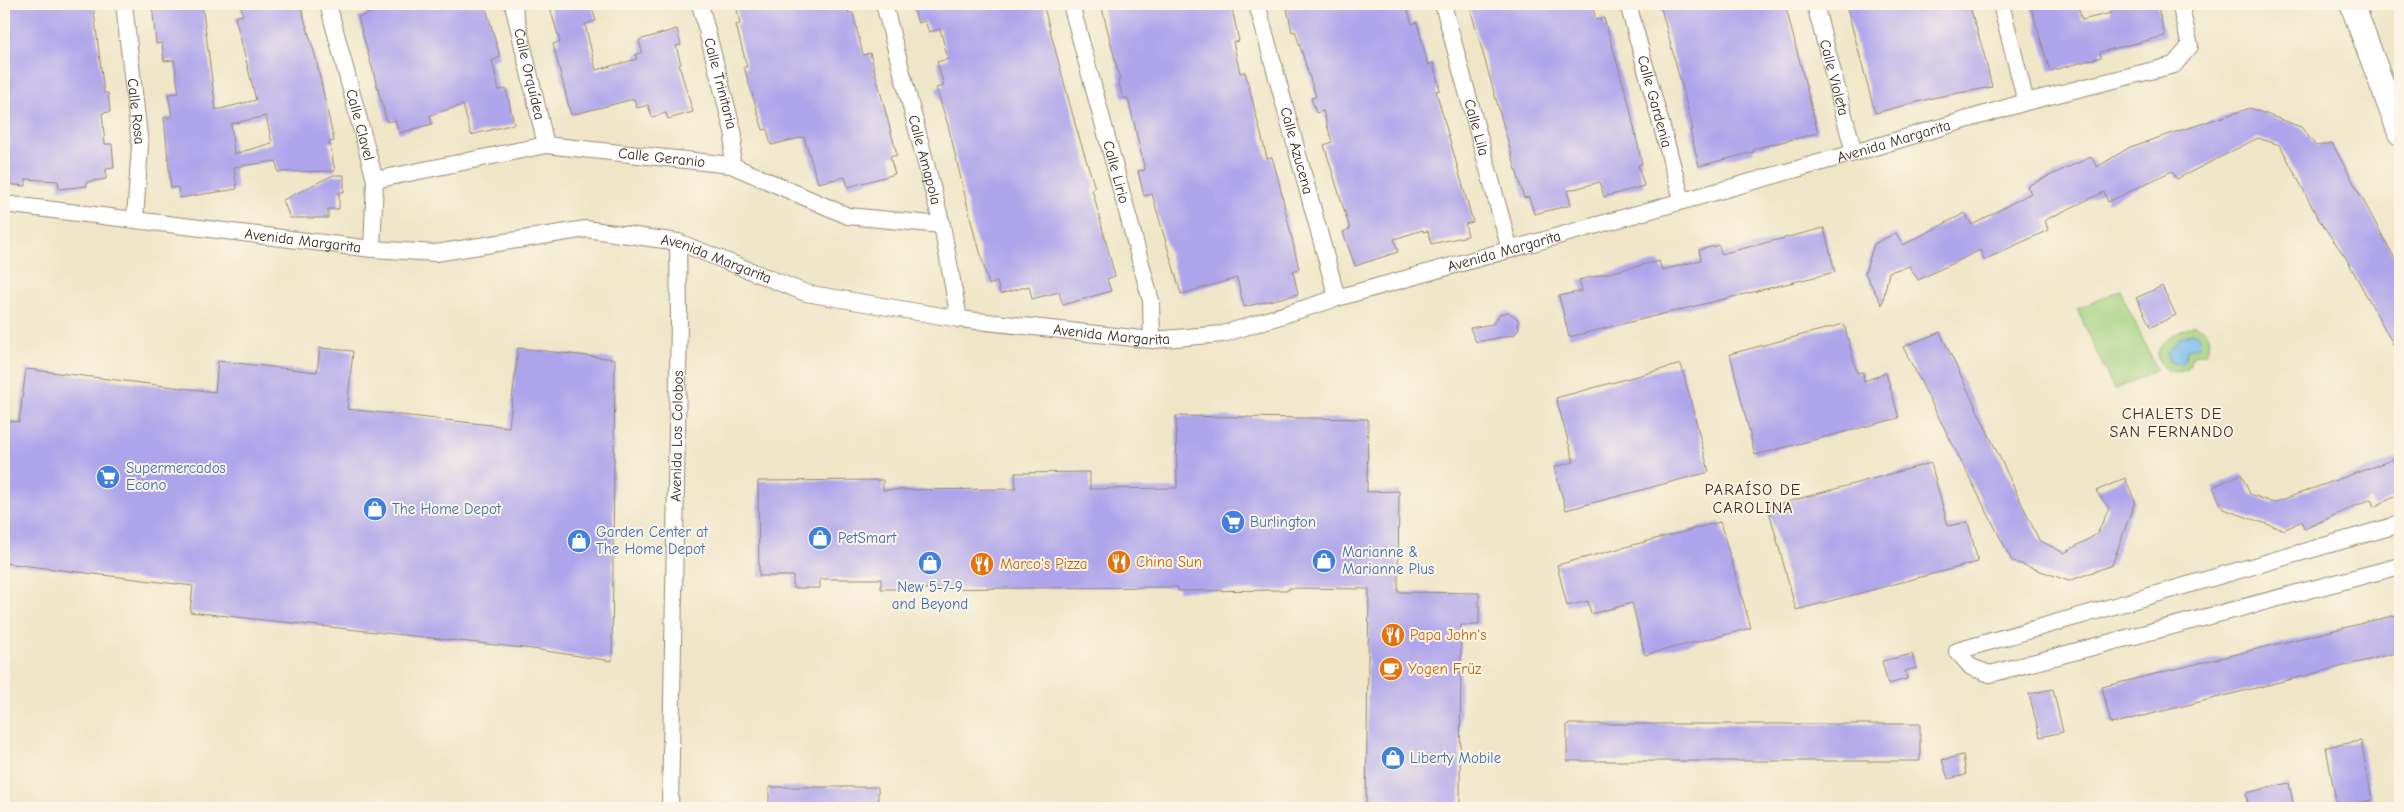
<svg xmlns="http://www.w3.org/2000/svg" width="2404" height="812" font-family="'Comic Neue',sans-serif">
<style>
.green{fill:#a1d180;stroke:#6e7e4f}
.water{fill:#78bbee;stroke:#5a7286}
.building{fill:#aea4eb;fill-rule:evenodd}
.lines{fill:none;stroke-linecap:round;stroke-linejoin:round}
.street-casing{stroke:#958873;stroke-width:18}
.secondary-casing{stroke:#958873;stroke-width:26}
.street{stroke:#fff;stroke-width:16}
.secondary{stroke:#fff;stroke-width:24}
.labels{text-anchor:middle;stroke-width:4;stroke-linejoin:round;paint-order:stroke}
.street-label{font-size:15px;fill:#3b2a1e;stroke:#fcf5e5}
.shop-label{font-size:15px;fill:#366cbe;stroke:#fcf5e5;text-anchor:start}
.food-label{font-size:15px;fill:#c56008;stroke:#fcf5e5;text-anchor:start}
.neighbourhood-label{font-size:16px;letter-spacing:1px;fill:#3b2a1e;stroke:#fcf5e5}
</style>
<rect width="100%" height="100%" fill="#fcf5e5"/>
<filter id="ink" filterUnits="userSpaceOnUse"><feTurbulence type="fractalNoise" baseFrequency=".02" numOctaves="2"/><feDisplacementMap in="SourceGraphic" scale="10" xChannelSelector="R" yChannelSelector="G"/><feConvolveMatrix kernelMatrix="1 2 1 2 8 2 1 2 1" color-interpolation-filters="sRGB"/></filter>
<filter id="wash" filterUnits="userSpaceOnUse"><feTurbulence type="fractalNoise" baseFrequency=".0096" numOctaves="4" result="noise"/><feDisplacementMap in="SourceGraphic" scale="20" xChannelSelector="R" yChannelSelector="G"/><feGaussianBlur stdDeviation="1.12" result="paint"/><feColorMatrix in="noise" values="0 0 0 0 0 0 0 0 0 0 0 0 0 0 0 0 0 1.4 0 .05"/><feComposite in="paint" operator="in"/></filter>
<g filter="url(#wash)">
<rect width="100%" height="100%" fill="#efe6c8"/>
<path class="green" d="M 2120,290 L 2157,370 L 2114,390 L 2077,309 Z
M 2194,325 C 2210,329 2214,341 2205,354 L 2193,355 L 2188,369 C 2168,379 2150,361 2161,346 C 2168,336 2184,330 2194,325 Z"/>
<path class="water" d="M 2192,333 L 2198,334 L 2200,339 L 2199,346 L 2188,349 L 2184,362 L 2180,364 L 2170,362 L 2167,353 C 2171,346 2177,345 2180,338 Z"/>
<g id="blocks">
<path class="building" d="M 4,4 L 78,4 L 78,6 L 93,4 L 104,93 L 108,93 L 110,112 L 102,113 L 105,144 L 112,144 L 114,168 L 106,169 L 106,179 L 87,182 L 87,186 L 59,189 L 58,181 L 26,179 L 26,186 L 4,184 Z
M 152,4 L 202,4 L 216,110 L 256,100 L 235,17 L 243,15 L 240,4 L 300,4 L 315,55 L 334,141 L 329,142 L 335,171 L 278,172 L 276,161 L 234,167 L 237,189 L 179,198 L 178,187 L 171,188 L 164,118 L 172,117 L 168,94 L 179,93 L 174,60 L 164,61 L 162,43 L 156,44 ZM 266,116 L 272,143 L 234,154 L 231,124 Z
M 377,4 L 485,4 L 500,57 L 492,61 L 499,90 L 506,89 L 514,124 L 471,135 L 463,105 L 430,115 L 432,124 L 399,133 L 395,120 L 387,122 L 358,17 L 378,10 Z
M 549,4 L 591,4 L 596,21 L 585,24 L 596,70 L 637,59 L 635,55 L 642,52 L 639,40 L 677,29 L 681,45 L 676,46 L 681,64 L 679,65 L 693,112 L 668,119 L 666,113 L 652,117 L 648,105 L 637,108 L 634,99 L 571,115 L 553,44 L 560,42 Z
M 736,4 L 846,4 L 849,13 L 853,13 L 863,55 L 870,53 L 897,155 L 890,157 L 895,174 L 848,187 L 845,177 L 818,183 L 804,137 L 771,145 L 767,129 L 763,130 L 744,67 L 747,67 L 736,25 L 740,24 Z
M 912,4 L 1043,4 L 1076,127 L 1095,188 L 1092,189 L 1115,276 L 1107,279 L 1111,291 L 1063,305 L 1059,292 L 1032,299 L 1029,286 L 1000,294 L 997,282 L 989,285 L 978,244 L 977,245 L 948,125 L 936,88 L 944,86 L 937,62 L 948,59 L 940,29 L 929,32 L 925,21 L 918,23 Z
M 1101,4 L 1231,4 L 1239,41 L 1233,42 L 1240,73 L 1245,72 L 1267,158 L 1272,157 L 1278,178 L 1299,269 L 1293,271 L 1298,294 L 1244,307 L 1237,278 L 1181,294 L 1152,194 L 1144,196 L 1138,171 L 1145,170 L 1128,98 L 1123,98 L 1118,80 L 1120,80 Z
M 1310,4 L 1406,4 L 1412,24 L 1417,22 L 1428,65 L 1433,63 L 1440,90 L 1436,91 L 1473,222 L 1465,224 L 1468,236 L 1431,244 L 1428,231 L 1423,232 L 1423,230 L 1394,239 L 1398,252 L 1355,266 L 1343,232 L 1350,229 L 1324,145 L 1332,142 L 1323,111 L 1316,113 L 1311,98 L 1316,97 L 1295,31 L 1292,32 L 1287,9 Z
M 1469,4 L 1592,4 L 1596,20 L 1604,18 L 1629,104 L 1642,164 L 1638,165 L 1644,186 L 1604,197 L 1600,182 L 1567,191 L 1571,205 L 1534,214 L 1529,197 L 1524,198 Z
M 1660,4 L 1785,4 L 1818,133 L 1753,149 L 1754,152 L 1699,166 L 1690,130 L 1693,129 Z
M 1846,4 L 1969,4 L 1983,50 L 1992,87 L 1937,97 L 1875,113 Z
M 2030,4 L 2077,4 L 2082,20 L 2111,13 L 2109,4 L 2157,4 L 2165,36 L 2100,52 L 2101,57 L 2050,71 Z
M 2250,108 L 2301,127 L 2316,146 L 2332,143 L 2400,268 L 2400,357 L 2346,258 L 2319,220 L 2280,145 L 2258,138 L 2177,179 L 2172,171 L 2108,202 L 2104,192 L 2045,220 L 2048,230 L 1984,260 L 1980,250 L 1918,280 L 1909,266 L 1889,272 L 1882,305 L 1865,273 L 1874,244 L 1896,233 L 1903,245 L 1965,213 L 1972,225 L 2031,193 L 2027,186 L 2091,157 L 2097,167 L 2130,147 Z
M 333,175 L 344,175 L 344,192 L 339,192 L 339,209 L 328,209 L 328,218 L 290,218 L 283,200 Z
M 1824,228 L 1835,272 L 1569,337 L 1559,296 L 1582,291 L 1579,280 L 1659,261 L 1662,270 L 1701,260 L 1699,250 L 1719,245 L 1721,254 Z
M 2162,286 L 2176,315 L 2151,327 L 2136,298 Z
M 1508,312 L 1518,319 L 1519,328 L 1514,335 L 1476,342 L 1470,328 L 1493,324 L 1500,314 Z
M 1844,324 L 1857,373 L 1863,372 L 1864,381 L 1886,373 L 1899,418 L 1755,455 L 1730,354 Z
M 1940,332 L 2039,540 L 2064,553 L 2097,534 L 2109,508 L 2096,491 L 2125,478 L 2135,501 L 2112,565 L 2069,581 L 2012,561 L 1903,347 Z
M 320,348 L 353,351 L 347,409 L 509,427 L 518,348 L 615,359 L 612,661 L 533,649 L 190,612 L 193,586 L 4,563 L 4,420 L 19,422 L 26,369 L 215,392 L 218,361 L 317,372 Z
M 1681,364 L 1709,472 L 1566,510 L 1554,467 L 1574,462 L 1556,398 Z
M 1176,416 L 1368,419 L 1367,492 L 1399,491 L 1398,592 L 1479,593 L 1479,625 L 1461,625 L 1460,808 L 1366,808 L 1369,589 L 1289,588 L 1289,590 L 1178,591 L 1178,587 L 881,589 L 881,579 L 820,579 L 820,588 L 793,588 L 793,576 L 759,576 L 758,481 L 883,480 L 883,490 L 1016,489 L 1015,473 L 1090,472 L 1090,489 L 1177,488 Z
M 2400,457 L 2400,494 L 2374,507 L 2371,499 L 2304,529 L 2302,521 L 2284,530 L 2223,509 L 2213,487 L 2241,474 L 2250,494 L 2273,503 Z
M 1931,463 L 1948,526 L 1968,522 L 1978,562 L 1796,610 L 1768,507 Z
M 1720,522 L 1751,628 L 1645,655 L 1632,603 L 1591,614 L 1588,601 L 1567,606 L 1557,565 Z
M 2400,614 L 2400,652 L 2111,724 L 2102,687 Z
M 1912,654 L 1916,668 L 1905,671 L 1907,679 L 1888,684 L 1882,661 Z
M 2053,689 L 2063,732 L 2040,737 L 2029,694 Z
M 1567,724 L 1920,724 L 1920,761 L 1567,761 Z
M 2361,741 L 2372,800 L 2337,807 L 2326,747 Z
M 1963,755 L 1966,775 L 1948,779 L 1942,760 Z
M 2289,783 L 2294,808 L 2249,808 L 2246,793 Z
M 769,787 L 878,787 L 878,808 L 769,808 Z"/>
</g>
</g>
<g filter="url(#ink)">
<use href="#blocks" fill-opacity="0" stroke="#958873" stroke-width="1"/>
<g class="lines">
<g class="street-casing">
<g id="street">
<path id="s1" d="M 124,4 L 140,145 L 135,219"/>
<path id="s2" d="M 328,4 L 375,180 L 372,249"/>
<path id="s3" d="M 513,4 L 546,145"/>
<path id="s4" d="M 700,4 L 734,135 L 731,165"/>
<path id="s5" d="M 884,4 L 942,225 L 959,319"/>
<path id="s6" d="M 1071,4 L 1151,301 L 1152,340"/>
<path id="s7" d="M 1257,4 L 1337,298"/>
<path id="s8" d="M 1443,4 L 1510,250"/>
<path id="s9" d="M 1628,4 L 1682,200"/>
<path id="s10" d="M 1815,4 L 1854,153"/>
<path d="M 2001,4 L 2026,102"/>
<path id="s11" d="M 375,180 L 546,145 L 731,165 L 848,216 L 942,225"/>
<path id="s12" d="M 4,204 L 372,249 L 436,253 L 586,229 L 678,242 L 806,293 L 959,319 L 1152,340 L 1223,334 L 1337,298 L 1854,153 L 2026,102 L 2174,65 L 2190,46 L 2180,4"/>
<path d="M 2400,522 L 2390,527 L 1957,651 L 1971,667 L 1990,674 L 2400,566"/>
<path id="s13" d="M 670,808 L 679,320 L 678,242"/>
</g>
</g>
<g class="secondary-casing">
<path id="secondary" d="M 2352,4 L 2400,133"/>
</g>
<use href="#street" class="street"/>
<use href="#secondary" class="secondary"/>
</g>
</g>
<defs>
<g id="supermarket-disc" transform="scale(1.25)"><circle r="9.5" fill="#3f7fe0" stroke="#fcf5e5"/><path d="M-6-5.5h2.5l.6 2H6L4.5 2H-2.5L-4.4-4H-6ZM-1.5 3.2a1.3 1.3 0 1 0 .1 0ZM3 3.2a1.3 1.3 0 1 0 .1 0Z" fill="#fff"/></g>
<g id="shop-disc" transform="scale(1.25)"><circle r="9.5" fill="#3f7fe0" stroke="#fcf5e5"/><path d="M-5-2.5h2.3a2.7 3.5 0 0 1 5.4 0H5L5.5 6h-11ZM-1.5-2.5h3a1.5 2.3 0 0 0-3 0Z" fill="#fff"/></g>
<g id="restaurant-disc" transform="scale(1.25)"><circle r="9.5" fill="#e8710a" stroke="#fcf5e5"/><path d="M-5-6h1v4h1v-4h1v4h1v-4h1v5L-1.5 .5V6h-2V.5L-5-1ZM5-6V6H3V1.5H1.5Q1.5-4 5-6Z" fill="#fff"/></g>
<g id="cafe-disc" transform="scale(1.25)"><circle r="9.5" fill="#e8710a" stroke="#fcf5e5"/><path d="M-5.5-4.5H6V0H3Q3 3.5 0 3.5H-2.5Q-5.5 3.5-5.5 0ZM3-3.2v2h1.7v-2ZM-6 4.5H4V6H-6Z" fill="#fff"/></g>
</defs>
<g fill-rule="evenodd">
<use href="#supermarket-disc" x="108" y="477"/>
<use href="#shop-disc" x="375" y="509"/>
<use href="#supermarket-disc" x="1233" y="522"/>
<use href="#shop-disc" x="820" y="538"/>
<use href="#shop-disc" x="579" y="541"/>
<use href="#shop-disc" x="1324" y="561"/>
<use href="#restaurant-disc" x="1119" y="562"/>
<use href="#shop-disc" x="930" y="563"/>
<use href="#restaurant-disc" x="982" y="564"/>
<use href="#restaurant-disc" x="1393" y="635"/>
<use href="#cafe-disc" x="1391" y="669"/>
<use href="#shop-disc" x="1393" y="758"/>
</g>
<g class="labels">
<g class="street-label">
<text dy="5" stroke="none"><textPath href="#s3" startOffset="72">Calle Orquídea</textPath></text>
<text dy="5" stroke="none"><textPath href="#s10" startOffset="76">Calle Violeta</textPath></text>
<text dy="5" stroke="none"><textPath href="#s4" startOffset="82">Calle Trinitaria</textPath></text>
<text dy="5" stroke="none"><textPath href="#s9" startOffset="101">Calle Gardenia</textPath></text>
<text dy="5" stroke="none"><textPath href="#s1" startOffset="108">Calle Rosa</textPath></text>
<text dy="5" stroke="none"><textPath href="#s2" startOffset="125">Calle Clavel</textPath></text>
<text dy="5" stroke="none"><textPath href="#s8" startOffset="128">Calle Lila</textPath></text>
<text dy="5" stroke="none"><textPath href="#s12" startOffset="1936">Avenida Margarita</textPath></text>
<text dy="5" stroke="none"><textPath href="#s7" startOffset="152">Calle Azucena</textPath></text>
<text dy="5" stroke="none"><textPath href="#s11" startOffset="291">Calle Geranio</textPath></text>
<text dy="5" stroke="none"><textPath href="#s5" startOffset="161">Calle Amapola</textPath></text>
<text dy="5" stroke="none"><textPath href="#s6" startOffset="174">Calle Lirio</textPath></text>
<text dy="5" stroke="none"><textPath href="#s12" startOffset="301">Avenida Margarita</textPath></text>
<text dy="5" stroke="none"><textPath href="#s12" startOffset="1531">Avenida Margarita</textPath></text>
<text dy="5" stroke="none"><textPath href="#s12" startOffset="721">Avenida Margarita</textPath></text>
<text dy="5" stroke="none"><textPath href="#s12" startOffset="1126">Avenida Margarita</textPath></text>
<text dy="5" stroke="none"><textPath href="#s13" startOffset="372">Avenida Los Colobos</textPath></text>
</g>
<g class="shop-label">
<text x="126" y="473">Supermercados<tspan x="126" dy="17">Econo</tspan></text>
<text x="392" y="514">The Home Depot</text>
<text x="1250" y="527">Burlington</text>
<text x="596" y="537">Garden Center at<tspan x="596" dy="17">The Home Depot</tspan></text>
<text x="838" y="543">PetSmart</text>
<text x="1342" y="557">Marianne &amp;<tspan x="1342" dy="17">Marianne Plus</tspan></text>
<text x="930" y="592" text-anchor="middle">New 5-7-9<tspan x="930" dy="17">and Beyond</tspan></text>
<text x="1410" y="763">Liberty Mobile</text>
</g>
<g class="food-label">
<text x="1136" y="567">China Sun</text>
<text x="1000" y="569">Marco's Pizza</text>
<text x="1410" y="640">Papa John's</text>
<text x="1408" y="674">Yogen Früz</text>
</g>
<g class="neighbourhood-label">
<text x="2172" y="419">CHALETS DE<tspan x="2172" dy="18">SAN FERNANDO</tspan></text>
<text x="1753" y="495">PARAÍSO DE<tspan x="1753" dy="18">CAROLINA</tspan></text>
</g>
</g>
<rect width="2404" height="812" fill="none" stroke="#fcf5e5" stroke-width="20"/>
</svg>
